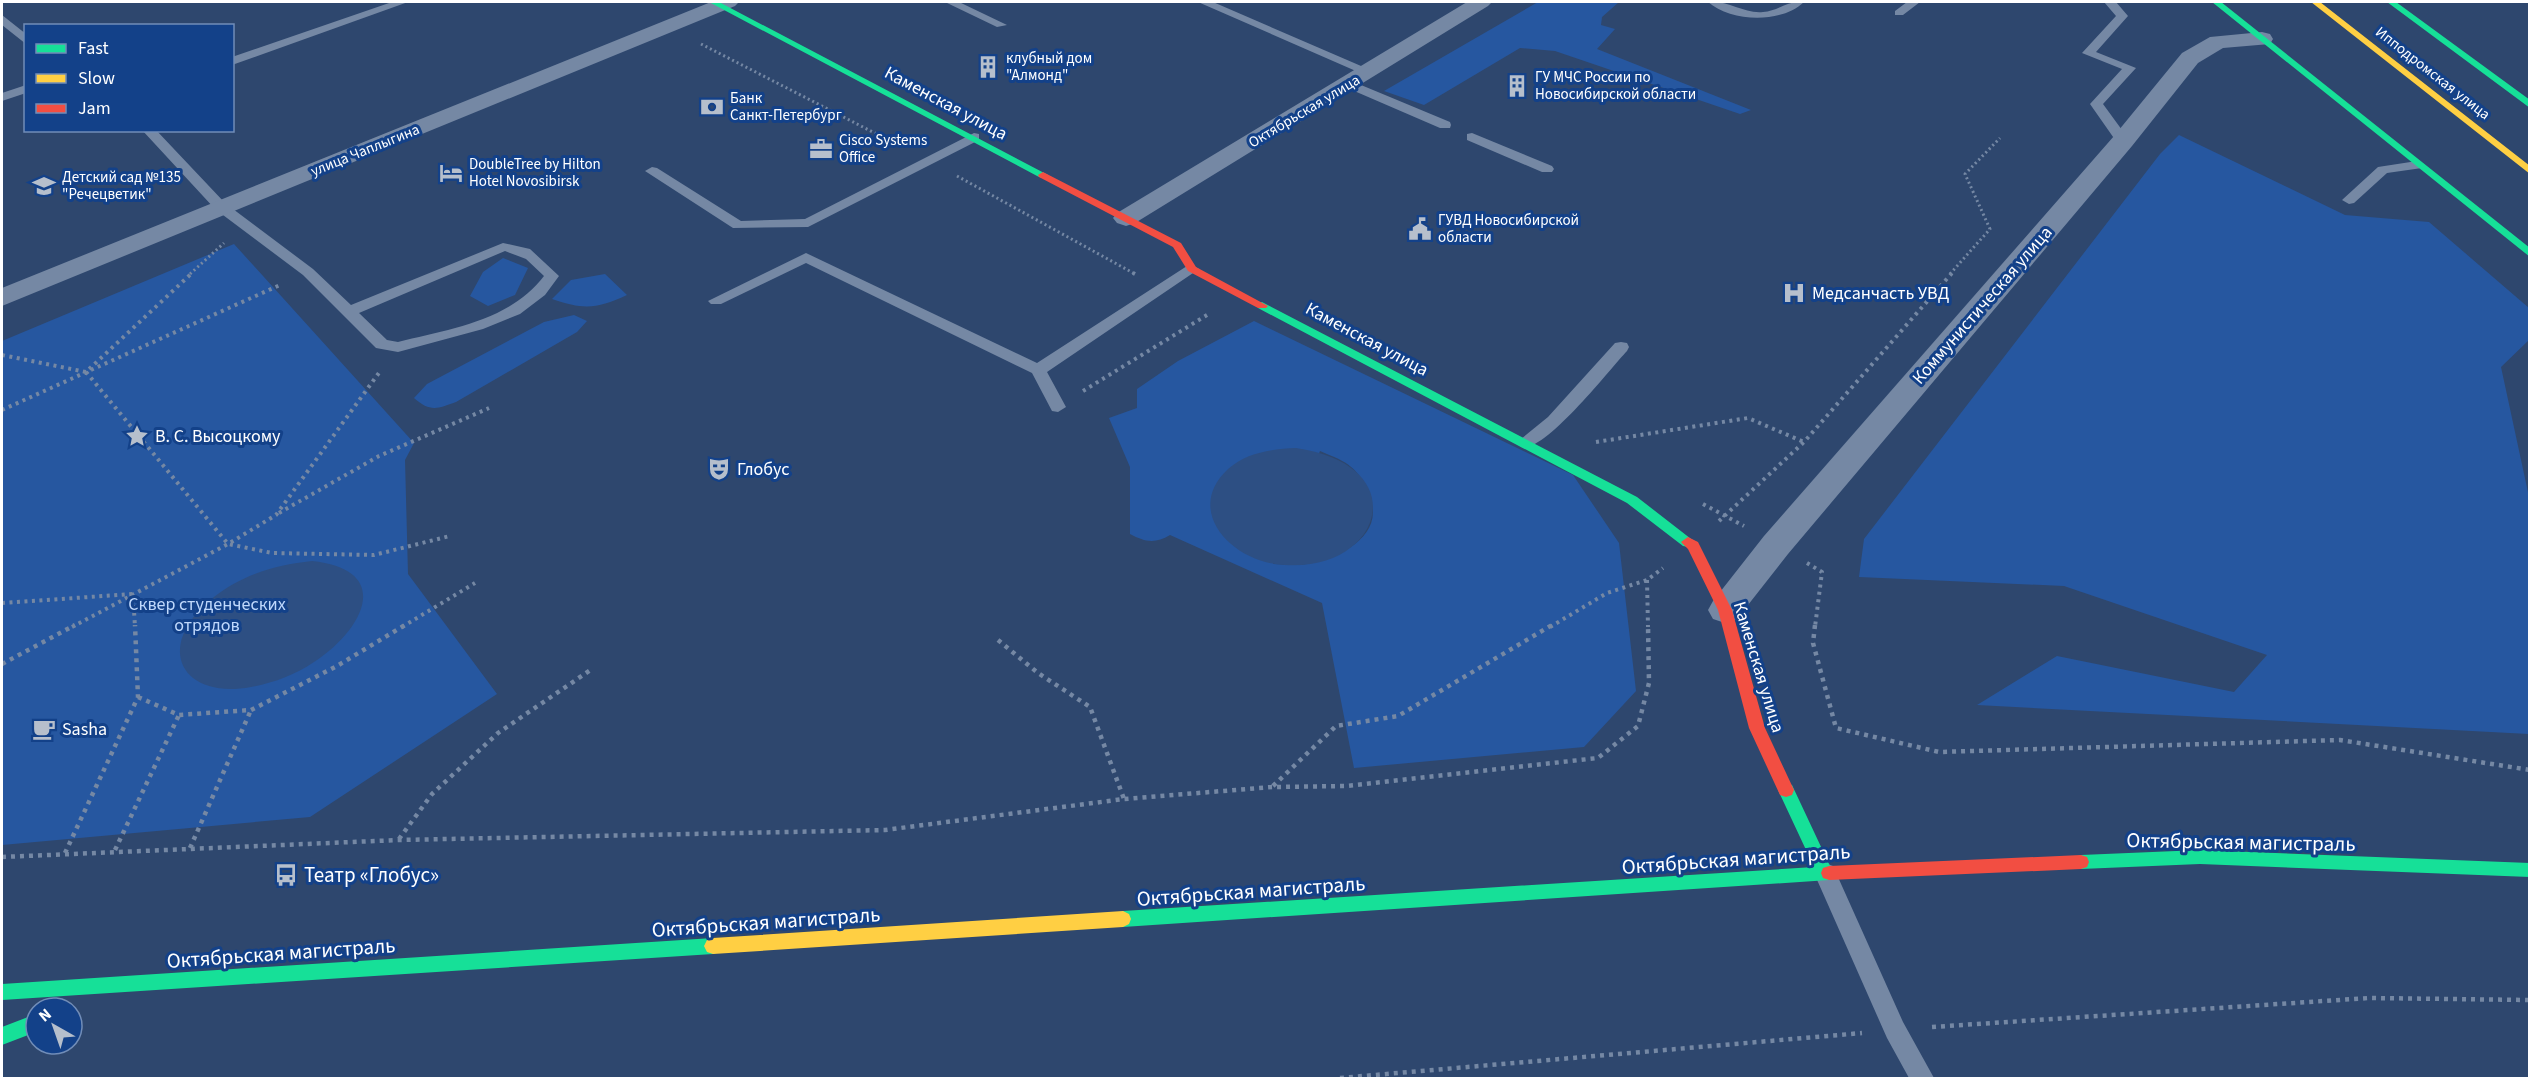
<svg xmlns="http://www.w3.org/2000/svg" width="2531" height="1080" font-family="'Source Sans 3',sans-serif">
<style>
.green{fill:#2657a0;fill-rule:evenodd}
.water{fill:#2d4f83}
.lines{fill:none;stroke-linecap:round;stroke-linejoin:round}
.path-far2{stroke:#7588a4;stroke-width:3;stroke-dasharray:2 3;stroke-linecap:butt}
.path-far1{stroke:#7588a4;stroke-width:4;stroke-dasharray:3 4.5;stroke-linecap:butt}
.path{stroke:#7588a4;stroke-width:4.5;stroke-dasharray:4 5;stroke-linecap:butt}
.lane{fill:#7588a4;fill-rule:evenodd}
.street{fill:#7588a4;fill-rule:evenodd}
.fast{fill:#16e098;fill-rule:evenodd}
.slow{fill:#ffcf43;fill-rule:evenodd}
.jam{fill:#f24e42;fill-rule:evenodd}
.labels{text-anchor:middle;stroke-width:6;stroke-linejoin:round;paint-order:stroke}
.far-poi-label{font-size:15px;fill:#fff;stroke:#134189;text-anchor:start}
.far-street-label{font-size:15px;fill:#fff;stroke:#134189}
.street-label{font-size:18px;fill:#fff;stroke:#134189}
.poi-label{font-size:18px;fill:#fff;stroke:#134189;text-anchor:start}
.park-label{font-size:18px;fill:#bfd8fc;stroke:#134189}
.near-street-label{font-size:21px;fill:#fff;stroke:#134189}
.near-poi-label{font-size:21px;fill:#fff;stroke:#134189;text-anchor:start}
</style>
<rect width="100%" height="100%" fill="#2e476e"/>
<path class="green" d="M 1538,2 L 1619,2 L 1602,17 L 1601,25 L 1615,29 L 1597,49 L 1751,110 L 1740,114 L 1555,51 L 1520,48 L 1424,105 L 1384,91 Z
M 2179,135 L 2345,215 L 2429,222 L 2529,308 L 2529,340 L 2501,367 L 2529,497 L 2529,734 L 1977,705 L 2057,656 L 2234,692 L 2267,655 L 2064,586 L 1859,577 L 1864,539 L 2160,154 Z
M 234,244 L 414,443 L 405,460 L 408,574 L 497,694 L 310,817 L 2,845 L 2,341 Z
M 503,258 L 528,268 L 515,295 L 488,306 L 470,296 L 483,272 Z
M 605,274 L 627,295 C 597,309 584,310 552,299 L 571,280 Z
M 574,315 L 587,321 L 577,332 L 456,402 C 437,409 430,412 414,398 L 427,384 L 544,322 Z
M 1254,321 L 1573,475 L 1619,543 L 1636,691 L 1584,747 L 1354,768 L 1322,603 L 1170,535 C 1155,544 1145,542 1130,534 L 1130,467 L 1109,418 L 1137,408 L 1137,389 L 1178,361 ZM 1320,451 C 1349,463 1357,466 1369,495 C 1387,536 1339,558 1306,564 C 1295,566 1284,564 1273,564 Z"/>
<path class="water" d="M 1296,448 C 1421,466 1379,579 1275,564 C 1228,557 1185,509 1228,469 C 1247,452 1273,449 1296,448 Z
M 312,561 C 395,570 363,630 314,662 C 295,675 273,683 251,687 C 183,700 154,649 208,602 C 238,576 273,565 312,561 Z"/>
<g class="lines">
<path class="path-far2" d="M 701,44 L 900,146
M 957,176 L 1135,274
M 190,274 L 224,243
M 1950,274 L 1990,229 L 1965,174 L 2000,138"/>
<path class="path-far1" d="M 1133,273 L 1135,274
M 2,355 L 86,372 L 192,273
M 86,372 L 228,544 L 272,553 L 374,555 L 450,536
M 1083,391 L 1207,315
M 2,410 L 280,285
M 1596,442 L 1748,418 L 1804,442
M 1703,504 L 1744,526
M 279,513 L 379,456 L 489,408
M 1719,521 L 1804,442 L 1952,273
M 1807,563 L 1822,572 L 1815,627
M 1647,580 L 1648,627
M 2,603 L 133,594 L 135,627
M 72,627 L 228,544 L 276,515 L 381,370
M 402,627 L 475,583
M 1550,627 L 1607,593 L 1647,580 L 1663,568"/>
<path class="path" d="M 1815,625 L 1813,643 L 1836,728 L 1939,752 L 2340,740 L 2530,770
M 998,640 L 1038,673 L 1090,707 L 1124,799
M 2,664 L 75,625
M 138,697 L 179,715 L 251,710 L 337,666 L 405,625
M 1273,786 L 1336,726 L 1398,716 L 1552,625
M 399,839 L 432,794 L 498,733 L 592,669
M 190,848 L 251,710
M 115,850 L 179,715
M 65,853 L 138,697 L 135,625
M 2,857 L 399,840 L 885,830 L 1124,799 L 1272,787 L 1346,786 L 1598,758 L 1638,726 L 1649,683 L 1648,625
M 1932,1027 L 2369,998 L 2530,1000
M 1340,1078 L 1862,1033"/>
<path class="lane" d="M 392,2 L 408,2 L 232,65 L 232,57 Z
M 945,2 L 959,2 L 1007,25 L 997,27 Z
M 1198,2 L 1213,2 L 1375,72 L 1373,75 L 1365,75 Z
M 1708,2 C 1728,0 1744,14 1763,12 C 1778,11 1788,0 1804,2 C 1781,24 1731,22 1708,2 Z
M 1907,2 L 1920,2 L 1903,15 L 1895,15 L 1895,11 Z
M 2104,2 L 2116,2 L 2128,16 L 2096,52 L 2136,68 L 2103,104 L 2130,141 L 2123,145 L 2118,144 L 2090,104 L 2122,69 L 2082,53 L 2116,16 Z
M 2,15 L 26,34 L 26,44 L 2,25 Z
M 1349,80 L 1450,122 L 1451,125 L 1450,128 L 1440,128 L 1345,87 L 1345,81 Z
M 26,85 L 26,93 L 2,101 L 2,93 Z
M 142,130 L 156,130 L 225,203 L 313,269 L 351,305 L 503,243 L 530,249 L 559,276 L 545,295 L 520,314 L 483,329 L 398,352 L 376,348 L 303,275 L 215,209 ZM 505,251 L 526,259 L 544,276 C 510,321 449,329 398,342 L 387,340 L 359,313 Z
M 974,133 L 979,134 L 979,140 L 808,227 L 733,228 L 645,171 L 652,167 L 657,168 L 741,221 L 805,219 Z
M 1472,133 L 1552,166 L 1554,169 L 1552,172 L 1542,172 L 1467,140 L 1467,134 Z
M 2417,161 L 2424,165 L 2422,168 L 2387,173 L 2354,203 L 2349,204 L 2342,200 L 2378,167 Z
M 806,253 L 1037,363 L 1187,266 L 1192,265 L 1199,269 L 1047,372 L 1066,407 L 1058,412 L 1052,411 L 1032,373 L 806,263 L 721,304 L 711,304 L 708,301 Z
M 1621,342 L 1627,343 L 1629,347 L 1627,351 C 1610,369 1544,454 1521,447 L 1519,443 L 1521,439 L 1548,417 L 1615,343 Z
M 1825,863 L 1833,866 L 1903,1022 L 1934,1078 L 1909,1078 L 1887,1038 L 1814,873 L 1817,866 Z"/>
<path class="street" d="M 711,2 L 739,2 L 735,6 L 2,306 L 2,288 Z
M 1467,2 L 1492,2 L 1488,6 L 1135,223 L 1126,226 L 1117,223 L 1113,218 L 1117,213 Z
M 2262,32 L 2270,34 L 2273,39 L 2270,44 L 2223,48 L 2198,63 L 2132,146 L 1788,554 L 1737,619 L 1725,623 L 1713,619 L 1708,610 L 1713,601 L 1764,536 L 2114,136 L 2182,53 L 2210,37 Z"/>
<path class="fast" d="M 709,2 L 719,2 L 1048,175 L 1043,178 L 1039,177 Z
M 2212,2 L 2221,2 L 2530,248 L 2530,257 Z
M 2387,2 L 2396,2 L 2530,100 L 2530,108 Z
M 1262,302 L 1637,497 L 1695,542 L 1688,547 L 1683,546 L 1627,503 L 1258,308 L 1258,304 Z
M 1786,783 L 1792,785 L 1830,866 L 1835,868 L 1837,873 L 1835,878 L 1829,880 L 1123,927 L 1117,924 L 1115,919 L 1117,914 L 1123,911 L 1814,867 L 1778,790 L 1780,785 Z
M 2200,850 L 2530,863 L 2530,877 L 2200,864 L 2081,869 L 2075,867 L 2073,862 L 2075,857 L 2081,855 Z
M 713,938 L 719,940 L 722,946 L 719,952 L 713,954 L 2,1000 L 2,984 Z
M 36,1014 L 36,1032 L 2,1045 L 2,1027 Z"/>
<path class="slow" d="M 2311,2 L 2320,2 L 2530,166 L 2530,174 Z
M 1123,911 L 1129,914 L 1131,919 L 1129,924 L 1123,927 L 713,954 L 707,952 L 704,946 L 707,940 L 713,938 Z"/>
<path class="jam" d="M 1043,172 L 1181,243 L 1196,267 L 1268,306 L 1266,308 L 1258,308 L 1188,271 L 1173,247 L 1039,177 L 1038,175 Z
M 1688,537 L 1698,542 L 1732,610 L 1765,728 L 1794,790 L 1792,795 L 1786,797 L 1780,795 L 1749,728 L 1718,610 L 1688,549 L 1681,542 Z
M 2081,855 L 2087,857 L 2089,862 L 2087,867 L 2081,869 L 1829,880 L 1823,878 L 1821,873 L 1823,868 L 1829,866 Z"/>
</g>
<defs>
<g id="building-bare" transform="scale(1.8)"><path d="M-4-6H4V6H1V3H-1V6H-4ZM-2.5-4.3h1.7v1.8h-1.7ZM.8-4.3h1.7v1.8H.8ZM-2.5-1h1.7V.8h-1.7ZM.8-1h1.7V.8H.8Z" fill="#b6bfcc" stroke="#134189" stroke-width="2.5" paint-order="stroke"/></g>
<g id="bank-bare" transform="scale(1.8)"><path d="M-6-4H6V4H-6ZM0-2.3a2.3 2.3 0 1 0 0 4.6a2.3 2.3 0 1 0 0-4.6Z" fill="#b6bfcc" stroke="#134189" stroke-width="2.5" paint-order="stroke"/></g>
<g id="office-bare" transform="scale(1.8)"><path d="M-6-3h4V-5.5h4V-3h4V5H-6ZM-1-4.5V-3h2v-1.5ZM-6 0V1H6V0Z" fill="#b6bfcc" stroke="#134189" stroke-width="2.5" paint-order="stroke"/></g>
<g id="hotel-bare" transform="scale(1.8)"><path d="M-6-4.5h1.5V1H6V5H4.5V3h-9V5H-6ZM-4 0a1.8 1.8 0 1 1 3.6 0ZM.5 0V-2.5h3Q6-2.5 6 0Z" fill="#b6bfcc" stroke="#134189" stroke-width="2.5" paint-order="stroke"/></g>
<g id="school-bare" transform="scale(1.8)"><path d="M0-5L7-2L0 1L-7-2ZM-4 1L0 2.5L4 1V4Q0 6-4 4Z" fill="#b6bfcc" stroke="#134189" stroke-width="2.5" paint-order="stroke"/></g>
<g id="civic-bare" transform="scale(1.8)"><path d="M-.6-6.5H3V-4.5H.6V-3L4-1V1h2V6H-6V1h2V-1L-.6-3ZM-1.2 2.5V6h2.4V2.5Z" fill="#b6bfcc" stroke="#134189" stroke-width="2.5" paint-order="stroke"/></g>
<g id="hospital-bare" transform="scale(1.8)"><path d="M-5-5h3v3.5h4V-5h3V5h-3V1.5h-4V5h-3Z" fill="#b6bfcc" stroke="#134189" stroke-width="2.5" paint-order="stroke"/></g>
<g id="sight-bare" transform="scale(1.8)"><path d="M0-6L1.8-2.2L6-1.7L2.9 1.2L3.7 5.4L0 3.3L-3.7 5.4L-2.9 1.2L-6-1.7L-1.8-2.2Z" fill="#b6bfcc" stroke="#134189" stroke-width="2.5" paint-order="stroke"/></g>
<g id="theatre-bare" transform="scale(1.8)"><path d="M-5-5.5Q0-4 5-5.5V0Q5 5 0 6Q-5 5-5 0ZM-3.3-2.5H-1v1.5H-3.3ZM1-2.5H3.3v1.5H1ZM-2.8 1Q0 5.5 2.8 1Z" fill="#b6bfcc" stroke="#134189" stroke-width="2.5" paint-order="stroke"/></g>
<g id="cafe-bare" transform="scale(1.8)"><path d="M-5.5-4.5H6V0H3Q3 3.5 0 3.5H-2.5Q-5.5 3.5-5.5 0ZM3-3.2v2h1.7v-2ZM-6 4.5H4V6H-6Z" fill="#b6bfcc" stroke="#134189" stroke-width="2.5" paint-order="stroke"/></g>
<g id="bus-bare" transform="scale(1.8)"><path d="M-5-6H5V4H4V6H2V4H-2V6H-4V4H-5ZM-3.5-4V0h7V-4ZM-3.5 1.2v1.5H-2V1.2ZM2 1.2v1.5H3.5V1.2Z" fill="#b6bfcc" stroke="#134189" stroke-width="2.5" paint-order="stroke"/></g>
</defs>
<g fill-rule="evenodd">
<use href="#building-bare" x="988" y="67"/>
<use href="#building-bare" x="1517" y="86"/>
<use href="#bank-bare" x="712" y="107"/>
<use href="#office-bare" x="821" y="149"/>
<use href="#hotel-bare" x="451" y="173"/>
<use href="#school-bare" x="44" y="186"/>
<use href="#civic-bare" x="1420" y="229"/>
<use href="#hospital-bare" x="1794" y="293"/>
<use href="#sight-bare" x="137" y="436"/>
<use href="#theatre-bare" x="719" y="469"/>
<use href="#cafe-bare" x="44" y="729"/>
<use href="#bus-bare" x="286" y="875"/>
</g>
<g class="labels">
<g class="far-poi-label">
<text x="1006" y="63">клубный дом<tspan x="1006" dy="17">"Алмонд"</tspan></text>
<text x="1535" y="82">ГУ МЧС России по<tspan x="1535" dy="17">Новосибирской области</tspan></text>
<text x="730" y="103">Банк<tspan x="730" dy="17">Санкт-Петербург</tspan></text>
<text x="839" y="145">Cisco Systems<tspan x="839" dy="17">Office</tspan></text>
<text x="469" y="169">DoubleTree by Hilton<tspan x="469" dy="17">Hotel Novosibirsk</tspan></text>
<text x="62" y="182">Детский сад №135<tspan x="62" dy="17">"Речецветик"</tspan></text>
<text x="1438" y="225">ГУВД Новосибирской<tspan x="1438" dy="17">области</tspan></text>
</g>
<g class="far-street-label">
<text transform="translate(2433 73) rotate(38)" y="5">Ипподромская улица</text>
<text transform="translate(1304 111) rotate(-31)" y="5">Октябрьская улица</text>
<text transform="translate(365 150) rotate(-22)" y="5">улица Чаплыгина</text>
</g>
<g class="street-label">
<text transform="translate(946 103) rotate(28)" y="6">Каменская улица</text>
<text transform="translate(1982 305) rotate(-49)" y="6">Коммунистическая улица</text>
<text transform="translate(1367 339) rotate(28)" y="6">Каменская улица</text>
<text transform="translate(1759 667) rotate(73)" y="6">Каменская улица</text>
</g>
<g class="poi-label">
<text x="1812" y="299">Медсанчасть УВД</text>
<text x="155" y="442">В. С. Высоцкому</text>
<text x="737" y="475">Глобус</text>
<text x="62" y="735">Sasha</text>
</g>
<g class="park-label">
<text x="207" y="610">Сквер студенческих<tspan x="207" dy="21">отрядов</tspan></text>
</g>
<g class="near-street-label">
<text transform="translate(2241 842) rotate(1)" y="7">Октябрьская магистраль</text>
<text transform="translate(1736 859) rotate(-4)" y="7">Октябрьская магистраль</text>
<text transform="translate(1251 891) rotate(-4)" y="7">Октябрьская магистраль</text>
<text transform="translate(766 922) rotate(-4)" y="7">Октябрьская магистраль</text>
<text transform="translate(281 953) rotate(-4)" y="7">Октябрьская магистраль</text>
</g>
<g class="near-poi-label">
<text x="304" y="882">Театр «Глобус»</text>
</g>
</g>
<rect width="2531" height="1080" fill="none" stroke="#ffffff" stroke-width="6"/>
<rect x="24" y="24" width="210" height="108" fill="#134189" stroke="#718db8" stroke-width="1.5"/>
<rect x="36" y="44" width="30" height="9" fill="#16e098" stroke="#718db8" stroke-width="1.5"/>
<text x="78" y="54" font-size="18" fill="#ffffff">Fast</text>
<rect x="36" y="74" width="30" height="9" fill="#ffcf43" stroke="#718db8" stroke-width="1.5"/>
<text x="78" y="84" font-size="18" fill="#ffffff">Slow</text>
<rect x="36" y="104" width="30" height="9" fill="#f24e42" stroke="#718db8" stroke-width="1.5"/>
<text x="78" y="114" font-size="18" fill="#ffffff">Jam</text>
<g transform="translate(54 1026) rotate(320)"><circle r="28" fill="#134189" stroke="#718db8" stroke-width="1.5"/>
<path d="M0-4.5L10 22L0 15L-10 22Z" fill="#b6bfcc"/>
<text y="-9" font-size="16" font-weight="bold" text-anchor="middle" fill="#ffffff">N</text>
</g>
</svg>
